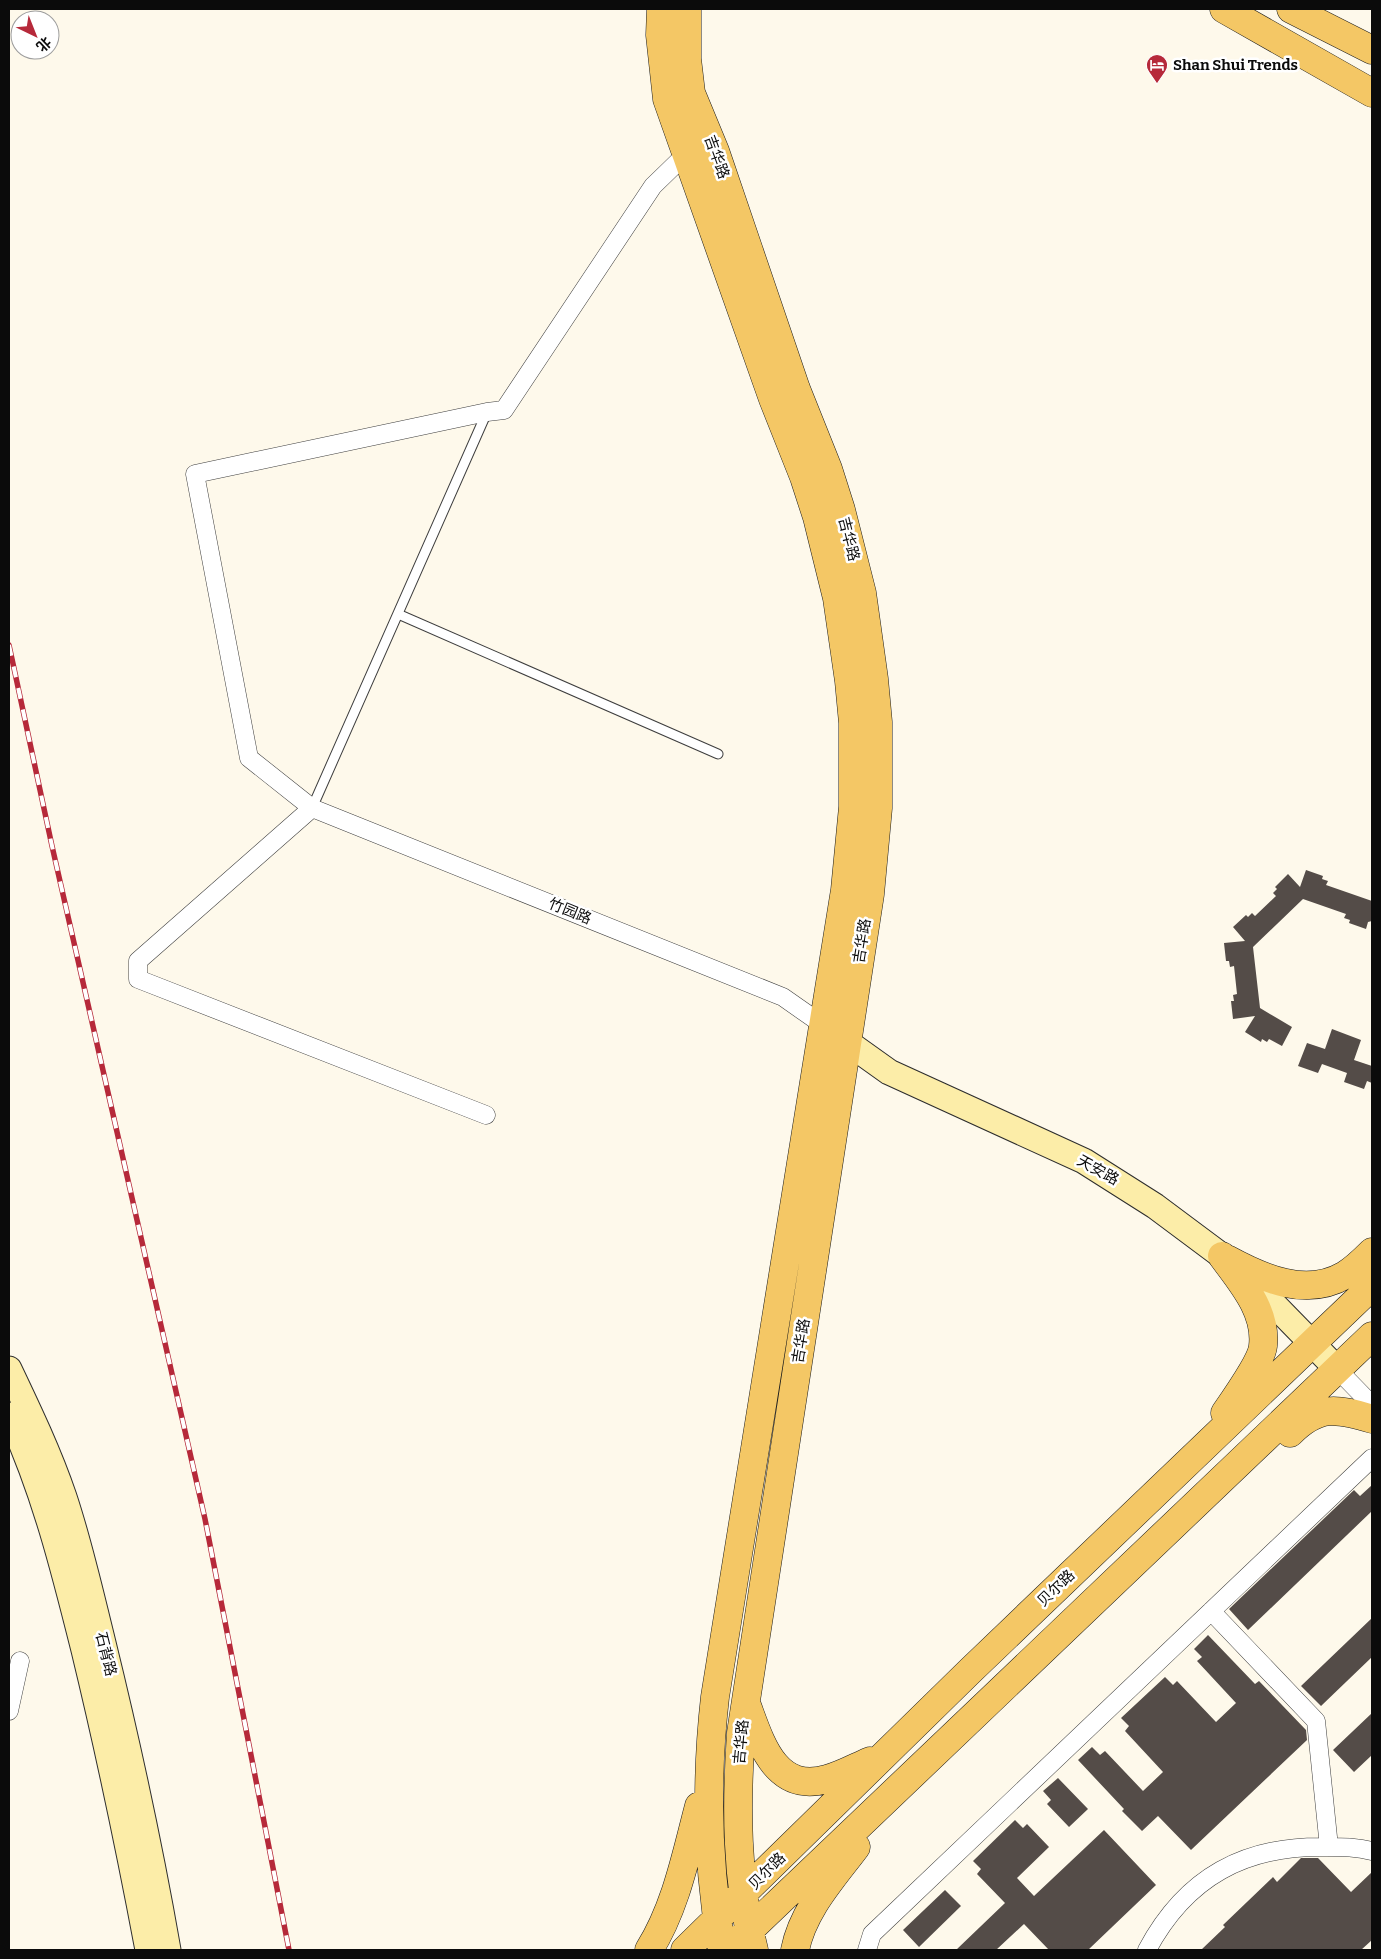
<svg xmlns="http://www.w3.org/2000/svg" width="1381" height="1959" font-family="Bitter,'Noto Sans SC',serif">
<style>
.building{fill:#544c48}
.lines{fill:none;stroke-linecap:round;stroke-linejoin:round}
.lane-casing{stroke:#3e3e3e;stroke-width:11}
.street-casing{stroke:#3e3e3e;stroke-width:19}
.secondary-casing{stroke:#2d2d2d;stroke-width:27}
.primary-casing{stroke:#1c1c1c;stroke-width:29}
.lane{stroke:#fff;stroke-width:9}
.street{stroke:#fff;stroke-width:18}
.secondary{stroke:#fceda8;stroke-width:25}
.primary{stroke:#f4c765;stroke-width:28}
.rail-casing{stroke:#b6293a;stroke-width:5.5}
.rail{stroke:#fff;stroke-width:4;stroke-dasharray:11;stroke-linecap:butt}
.labels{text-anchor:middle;stroke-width:5;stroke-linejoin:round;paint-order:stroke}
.poi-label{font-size:15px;font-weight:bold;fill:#0b0b0b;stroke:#fff;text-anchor:start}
.street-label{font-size:15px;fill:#0b0b0b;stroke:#fff}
</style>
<rect width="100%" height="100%" fill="#fef9eb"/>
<path class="building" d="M 1306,870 L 1323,876 L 1322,879 L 1328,881 L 1326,885 L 1372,901 L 1372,921 L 1368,922 L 1366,929 L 1349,923 L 1350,920 L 1344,918 L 1346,914 L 1303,899 L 1253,947 L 1260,1008 L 1292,1027 L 1282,1046 L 1269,1039 L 1267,1042 L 1262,1039 L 1261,1042 L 1245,1032 L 1255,1016 L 1233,1019 L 1231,1001 L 1234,1001 L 1233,995 L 1237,994 L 1234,966 L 1230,967 L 1229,961 L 1226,961 L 1224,943 L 1245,941 L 1233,927 L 1246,915 L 1248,917 L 1252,913 L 1255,916 L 1276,896 L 1273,893 L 1277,889 L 1275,887 L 1288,874 L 1300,887 Z
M 1332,1029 L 1361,1040 L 1354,1060 L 1372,1066 L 1372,1083 L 1367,1081 L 1364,1089 L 1344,1082 L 1347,1073 L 1322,1064 L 1318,1073 L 1298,1066 L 1307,1043 L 1325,1049 Z
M 1372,1485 L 1372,1511 L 1248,1630 L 1229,1609 L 1354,1490 L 1360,1496 Z
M 1372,1618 L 1372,1657 L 1321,1706 L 1301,1686 Z
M 1208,1635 L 1255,1684 L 1259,1681 L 1306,1730 L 1307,1740 L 1191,1850 L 1158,1816 L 1142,1831 L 1122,1811 L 1124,1809 L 1078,1760 L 1092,1747 L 1100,1755 L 1105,1751 L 1143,1791 L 1163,1772 L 1125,1731 L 1129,1726 L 1121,1718 L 1165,1677 L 1173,1685 L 1177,1681 L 1216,1722 L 1236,1703 L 1197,1661 L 1202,1657 L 1194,1649 Z
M 1372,1713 L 1372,1755 L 1354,1772 L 1333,1750 Z
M 1058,1778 L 1088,1809 L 1069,1827 L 1047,1804 L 1051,1800 L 1043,1791 Z
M 1015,1820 L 1023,1828 L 1027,1824 L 1049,1847 L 1017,1878 L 1034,1896 L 1104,1830 L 1156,1885 L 1088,1950 L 1049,1950 L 1024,1924 L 996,1950 L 956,1950 L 1005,1903 L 977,1874 L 981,1869 L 973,1861 Z
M 1301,1858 L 1318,1858 L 1351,1892 L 1372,1872 L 1372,1940 L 1361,1950 L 1201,1950 L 1225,1927 L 1223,1925 L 1273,1877 L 1277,1882 Z
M 945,1890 L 961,1906 L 919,1947 L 903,1930 Z"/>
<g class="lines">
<g class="lane-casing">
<path id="lane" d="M 398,614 L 718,754
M 312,808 L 487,412"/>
</g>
<g class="street-casing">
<path id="street" d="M 686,154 L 653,186 L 504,410 L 487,412 L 195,474 L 249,758 L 312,808 L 783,997 L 823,1025
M 312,808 L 138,961 L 138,979 L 486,1115
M 1337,1369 L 1372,1405
M 1211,1611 L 1316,1721 L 1329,1847
M 9,1711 L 20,1661
M 867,1950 L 872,1934 L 1372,1458
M 1147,1950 C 1186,1877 1245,1845 1327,1847 C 1343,1847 1357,1847 1372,1851"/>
</g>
<g class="secondary-casing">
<path id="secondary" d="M 833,1032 L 889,1072 L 1084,1161 L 1155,1206 L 1222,1256 L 1254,1284 L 1337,1369
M 9,1369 C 29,1411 49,1453 64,1497 C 80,1545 91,1595 103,1643 C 128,1745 150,1847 168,1950
M 9,1415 C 44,1490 64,1570 84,1650 C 108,1749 129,1849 148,1950"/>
</g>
<g class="primary-casing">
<path id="primary" d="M 661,9 L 660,35 L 667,99 L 773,399 L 804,477 L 817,517 L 837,598 L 849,681 L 853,723 L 853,807 L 845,890 L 715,1697 C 705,1784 707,1864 722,1950
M 687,9 L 687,59 L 691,93 L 715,151 L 796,389 L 828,469 L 841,510 L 862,593 L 874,679 L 878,722 L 878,808 L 870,894 L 741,1733 C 736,1805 736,1879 754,1950
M 1224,9 L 1372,93
M 1291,9 L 1372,50
M 1222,1256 C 1241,1282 1267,1311 1263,1346 C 1262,1360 1234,1400 1225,1413
M 1227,1259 C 1262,1278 1306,1298 1345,1275 C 1355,1269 1364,1260 1372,1252
M 1290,1433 C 1318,1405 1336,1408 1372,1419
M 746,1703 C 760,1740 774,1794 827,1779 C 842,1775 856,1767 870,1761
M 738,1941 L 1372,1336
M 649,1950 C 676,1907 686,1855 699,1806
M 685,1950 L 970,1671 L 1372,1286
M 795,1950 C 803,1910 832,1879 856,1847"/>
</g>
<use href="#lane" class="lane"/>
<use href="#street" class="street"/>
<use href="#secondary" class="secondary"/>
<use href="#primary" class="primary"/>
<g class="rail-casing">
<path id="rail" d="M 9,645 L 52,846 L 205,1519 L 289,1950"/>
</g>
<use href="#rail" class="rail"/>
</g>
<defs>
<g id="hotel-pin" transform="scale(1.125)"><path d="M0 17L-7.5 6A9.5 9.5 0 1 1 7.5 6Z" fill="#b6293a" stroke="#fff"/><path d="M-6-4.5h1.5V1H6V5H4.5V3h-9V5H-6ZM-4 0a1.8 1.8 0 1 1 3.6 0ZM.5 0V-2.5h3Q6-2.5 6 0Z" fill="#fff"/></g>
</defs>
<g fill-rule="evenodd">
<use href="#hotel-pin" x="1157" y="65"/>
</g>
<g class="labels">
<g class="poi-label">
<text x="1173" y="70">Shan Shui Trends</text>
</g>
<g class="street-label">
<text transform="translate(717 157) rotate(70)" y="5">吉华路</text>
<text transform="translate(849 539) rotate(76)" y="5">吉华路</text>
<text transform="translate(570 911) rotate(22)" y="5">竹园路</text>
<text transform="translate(862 941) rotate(-81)" y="5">吉华路</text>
<text transform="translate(1098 1170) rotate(29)" y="5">天安路</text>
<text transform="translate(801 1341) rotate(-81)" y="5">吉华路</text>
<text transform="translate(1056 1588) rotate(-44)" y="5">贝尔路</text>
<text transform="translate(106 1654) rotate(76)" y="5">石背路</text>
<text transform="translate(741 1742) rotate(-85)" y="5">吉华路</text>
<text transform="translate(767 1871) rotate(-45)" y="5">贝尔路</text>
</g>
</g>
<rect width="1381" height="1959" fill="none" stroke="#0b0b0b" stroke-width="20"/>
<g transform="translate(35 35) rotate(137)"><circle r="24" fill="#ffffff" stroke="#9d9d9d"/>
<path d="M0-4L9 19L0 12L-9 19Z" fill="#b6293a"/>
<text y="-8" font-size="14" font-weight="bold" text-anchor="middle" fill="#0b0b0b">北</text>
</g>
</svg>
